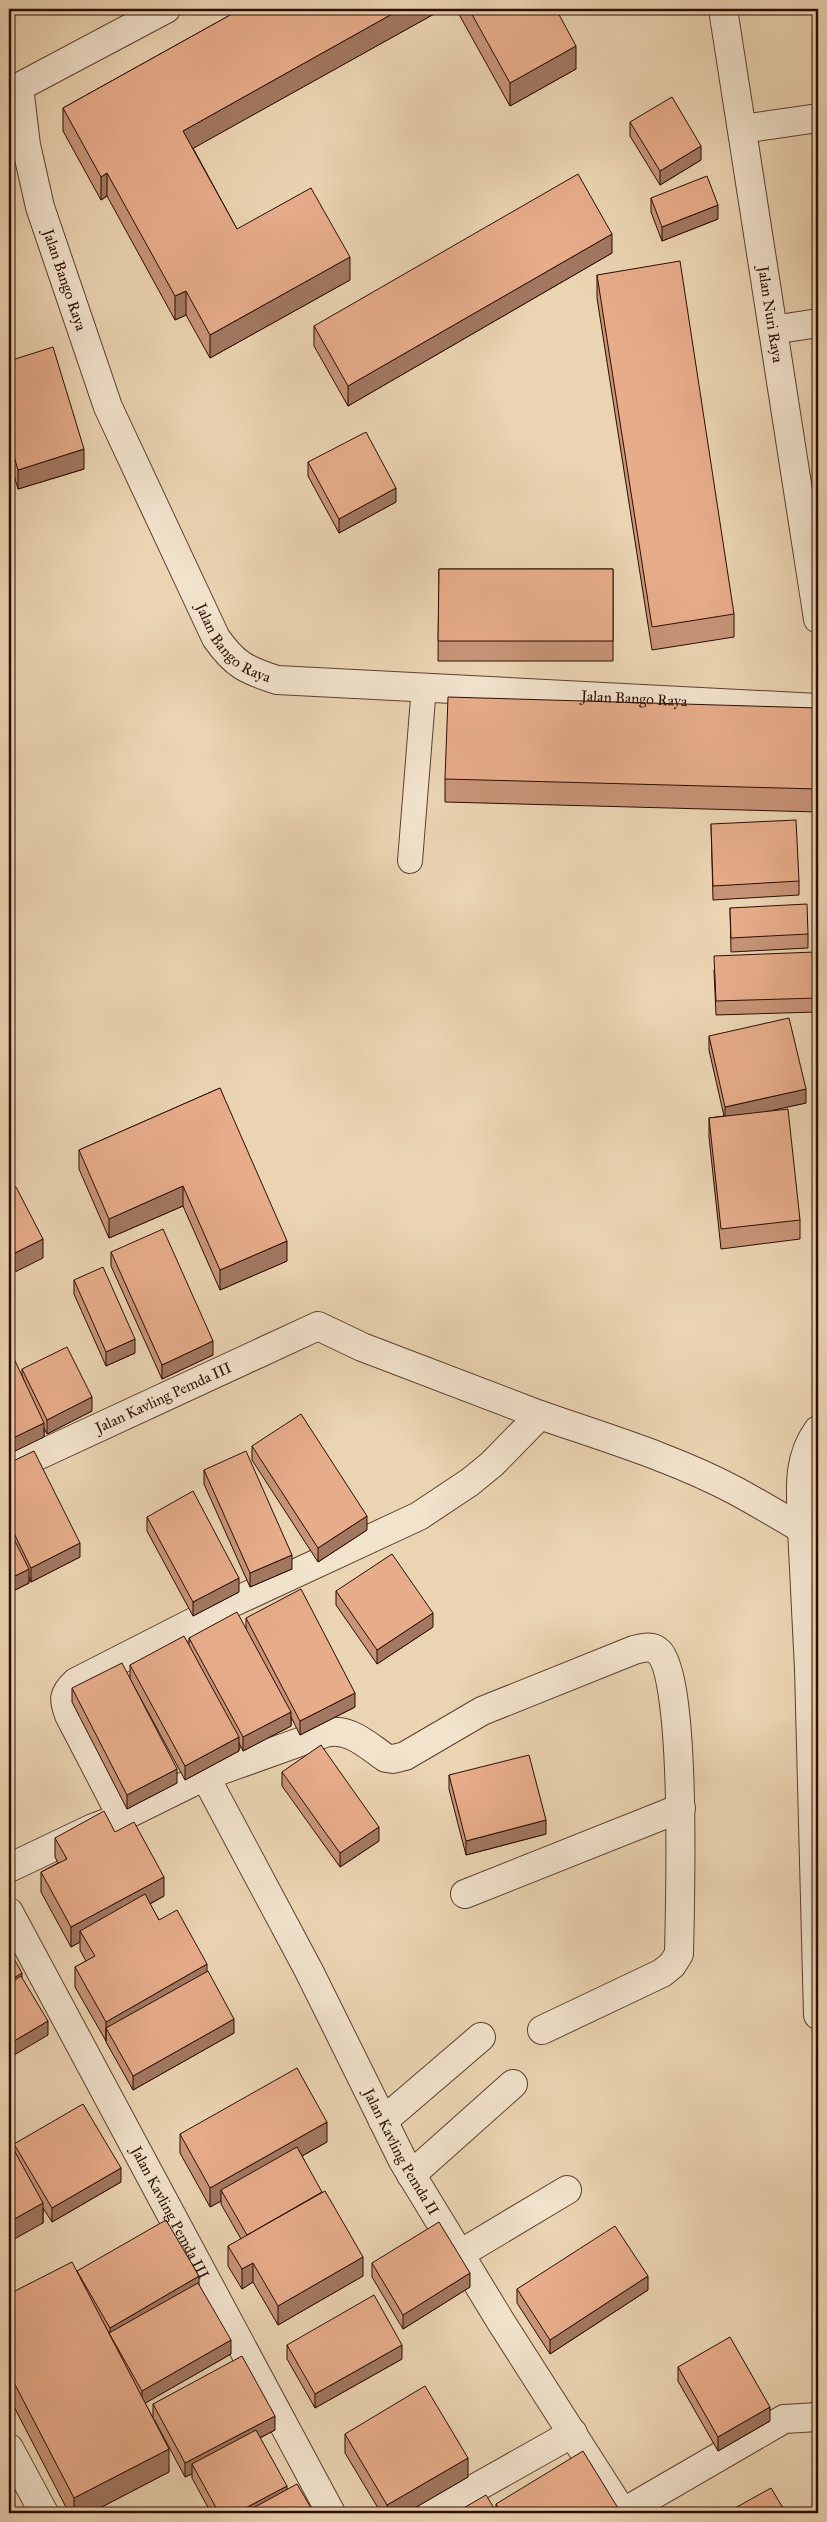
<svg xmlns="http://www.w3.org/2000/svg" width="827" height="2522" font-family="'IM FELL Great Primer',serif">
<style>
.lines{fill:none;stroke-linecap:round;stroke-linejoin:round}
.lane-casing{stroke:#5c3e2e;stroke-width:26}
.street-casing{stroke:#5c3e2e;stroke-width:30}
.lane{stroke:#f2e3cd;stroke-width:24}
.street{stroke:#f2e3cd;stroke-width:28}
.wall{fill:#c79477;stroke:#2c0c02}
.shaded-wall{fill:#a27861;stroke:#2c0c02}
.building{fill:#e7ac8a;stroke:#2c0c02}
.labels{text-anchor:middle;stroke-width:5;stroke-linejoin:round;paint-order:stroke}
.street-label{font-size:15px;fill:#2c0c02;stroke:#f2e3cd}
</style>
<rect width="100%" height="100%" fill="#ebd4b2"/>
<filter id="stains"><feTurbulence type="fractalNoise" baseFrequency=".004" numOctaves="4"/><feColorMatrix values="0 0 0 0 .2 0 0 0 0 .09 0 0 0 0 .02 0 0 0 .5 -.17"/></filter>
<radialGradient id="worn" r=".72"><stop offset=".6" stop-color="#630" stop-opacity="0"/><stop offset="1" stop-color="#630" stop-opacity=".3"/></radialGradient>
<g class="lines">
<g class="lane-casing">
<path id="lane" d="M 410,861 L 424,686"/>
</g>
<g class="street-casing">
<g id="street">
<path id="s1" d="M 723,9 L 818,619"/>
<path id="s2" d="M 19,87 L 26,145 L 40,207 L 108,407 L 216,638 C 235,665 246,670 277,680 L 818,708"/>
<path d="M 9,90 L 19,87 L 166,9"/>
<path d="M 742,129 L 818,118"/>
<path d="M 773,330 L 818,323"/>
<path d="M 540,1415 C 606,1438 674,1458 736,1491 C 758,1503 780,1516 802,1529 C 801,1493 796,1460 818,1430"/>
<path id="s3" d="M 9,1469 L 318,1326 L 362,1347 L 540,1415 L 492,1464 L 470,1482 L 419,1516 L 223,1607 L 76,1682 C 63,1694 63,1699 69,1715 L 122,1817"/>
<path d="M 802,1529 L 809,1669 L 818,2015"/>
<path id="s4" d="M 205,1776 L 309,1971 L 403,2161 L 501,2322 L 623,2513"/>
<path d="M 9,1868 L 93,1828 L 122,1817 L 205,1776 L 325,1733 C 349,1727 367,1745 386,1758 L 393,1759 L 405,1756 L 482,1711 L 634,1650 C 642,1648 652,1645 659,1652 C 687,1681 680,1905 679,1954 L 672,1965 L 662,1973 L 542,2030"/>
<path d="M 465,1894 L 681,1808"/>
<path id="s5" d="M 9,1912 L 331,2513"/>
<path d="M 383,2121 L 481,2037"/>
<path d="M 411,2175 L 513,2084"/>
<path d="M 460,2254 L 567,2190"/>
<path d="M 9,2448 L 44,2513"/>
<path d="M 431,2513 L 573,2433"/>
<path d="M 622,2513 L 784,2419 L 818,2417"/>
</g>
</g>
<use href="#lane" class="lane"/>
<use href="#street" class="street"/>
</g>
<path class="wall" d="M 241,9 L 443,9 L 193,148 L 237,229 L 350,280 L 210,358 L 186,315 L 175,320 L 107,196 L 101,200 L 63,131 L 63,108 Z
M 456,9 L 556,9 L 576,69 L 510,106 Z
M 630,122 L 701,160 L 660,185 L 630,136 Z
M 651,198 L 718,219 L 662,241 L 651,212 Z
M 612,253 L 348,406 L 314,346 L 314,326 Z
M 597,275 L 734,614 L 734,637 L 652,650 L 597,298 Z
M 9,361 L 84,469 L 18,489 L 9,459 Z
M 308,462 L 396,502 L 339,533 L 308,476 Z
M 439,569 L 613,569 L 613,661 L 438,661 Z
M 818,708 L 818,812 L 445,802 L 445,779 Z
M 711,824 L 799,881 L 799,895 L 713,900 Z
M 730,908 L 808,934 L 808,948 L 731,952 Z
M 714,970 L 817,998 L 817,1012 L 716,1015 Z
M 709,1036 L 806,1103 L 772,1110 L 800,1220 L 800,1239 L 721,1249 L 709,1137 L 709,1118 L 724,1116 L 709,1050 Z
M 220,1088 L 287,1261 L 220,1290 L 183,1206 L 109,1238 L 79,1169 L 79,1150 Z
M 111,1252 L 213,1355 L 162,1379 L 111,1266 Z
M 74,1280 L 135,1353 L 106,1366 L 74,1294 Z
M 22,1369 L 92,1411 L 47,1434 L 44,1428 L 44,1437 L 22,1375 Z
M 252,1446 L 367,1530 L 318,1562 L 252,1460 Z
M 9,1463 L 80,1557 L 31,1582 L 29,1577 L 29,1583 L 9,1593 Z
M 204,1470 L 292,1569 L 250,1587 L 204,1484 Z
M 147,1517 L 239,1592 L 193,1616 L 147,1531 Z
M 336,1591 L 433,1627 L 377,1664 L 336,1605 Z
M 246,1618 L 355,1707 L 300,1735 L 291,1717 L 291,1726 L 243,1751 L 239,1743 L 239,1751 L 185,1780 L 130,1679 L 130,1665 L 189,1644 L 189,1638 L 246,1629 Z
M 72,1688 L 177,1783 L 127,1809 L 72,1702 Z
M 282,1772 L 379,1841 L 340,1867 L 282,1786 Z
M 449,1775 L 546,1834 L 466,1855 L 449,1789 Z
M 115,1832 L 164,1896 L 150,1904 L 159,1920 L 207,1972 L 234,2033 L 133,2090 L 106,2042 L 106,2041 L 75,1987 L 75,1967 L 86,1961 L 80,1950 L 80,1942 L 71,1947 L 41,1892 L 41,1872 L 58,1863 L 55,1857 L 55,1838 Z
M 180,2134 L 327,2142 L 302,2156 L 363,2276 L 278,2325 L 253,2282 L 242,2289 L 228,2266 L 228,2246 L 241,2239 L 221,2204 L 221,2201 L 210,2207 L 180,2153 Z
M 14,2144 L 121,2182 L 52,2222 L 43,2208 L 43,2223 L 14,2151 Z
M 372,2263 L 470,2287 L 403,2329 L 372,2277 Z
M 77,2271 L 199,2285 L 231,2354 L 145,2403 L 153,2418 L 153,2404 L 275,2430 L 260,2438 L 287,2489 L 314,2513 L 211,2513 L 192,2478 L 192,2474 L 185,2477 L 154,2419 L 169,2472 L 90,2513 L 69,2513 L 9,2397 L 9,2294 Z
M 517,2289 L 648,2290 L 550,2354 L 517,2303 Z
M 287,2345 L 402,2359 L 315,2408 L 287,2359 Z
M 678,2367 L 770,2421 L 718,2451 L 678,2381 Z
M 345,2434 L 468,2477 L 406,2513 L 381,2513 L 345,2453 Z
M 496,2504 L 621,2513 L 455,2513 L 496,2512 Z"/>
<path class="shaded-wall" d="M 401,9 L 443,9 L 183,154 L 183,131 Z
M 576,46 L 576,69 L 510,106 L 510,83 Z
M 701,146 L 701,160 L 660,185 L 660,171 Z
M 107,173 L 107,196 L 101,200 L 101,177 Z
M 718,205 L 718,219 L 662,241 L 662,227 Z
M 612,234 L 612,253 L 348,406 L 348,386 Z
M 350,257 L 350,280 L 210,358 L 210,335 Z
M 186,291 L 186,315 L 175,320 L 175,296 Z
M 84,449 L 84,469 L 18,489 L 18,470 Z
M 396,488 L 396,502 L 339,533 L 339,519 Z
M 806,1089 L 806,1103 L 725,1121 L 725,1107 Z
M 183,1186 L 183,1206 L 109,1238 L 109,1219 Z
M 43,1239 L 43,1258 L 9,1275 L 9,1256 Z
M 287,1241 L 287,1261 L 220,1290 L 220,1270 Z
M 135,1339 L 135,1353 L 106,1366 L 106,1352 Z
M 213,1341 L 213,1355 L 162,1379 L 162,1365 Z
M 92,1397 L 92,1411 L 47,1434 L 47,1420 Z
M 44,1423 L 44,1437 L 9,1454 L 9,1440 Z
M 367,1516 L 367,1530 L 318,1562 L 318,1548 Z
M 80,1543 L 80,1557 L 31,1582 L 31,1568 Z
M 292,1555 L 292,1569 L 250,1587 L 250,1573 Z
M 29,1569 L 29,1583 L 9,1593 L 9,1579 Z
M 239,1578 L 239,1592 L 193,1616 L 193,1602 Z
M 433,1613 L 433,1627 L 377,1664 L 377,1650 Z
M 355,1693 L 355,1707 L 300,1735 L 300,1721 Z
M 291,1712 L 291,1726 L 243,1751 L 243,1737 Z
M 239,1737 L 239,1751 L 185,1780 L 185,1766 Z
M 177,1769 L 177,1783 L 127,1809 L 127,1795 Z
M 546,1820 L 546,1834 L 466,1855 L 466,1841 Z
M 379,1827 L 379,1841 L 340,1867 L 340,1853 Z
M 164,1877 L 164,1896 L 85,1939 L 80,1931 L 80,1942 L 71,1947 L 71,1927 Z
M 207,1964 L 207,1983 L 106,2028 L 106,2041 L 106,2022 Z
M 22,1973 L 22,1987 L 9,1994 L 9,1981 Z
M 234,2019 L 234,2033 L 133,2090 L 133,2076 Z
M 48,2021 L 48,2035 L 9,2058 L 9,2044 Z
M 327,2122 L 327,2142 L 226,2198 L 221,2190 L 221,2201 L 210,2207 L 210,2188 Z
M 121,2168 L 121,2182 L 52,2222 L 52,2208 Z
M 43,2203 L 43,2223 L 9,2242 L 9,2222 Z
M 363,2257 L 363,2276 L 278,2325 L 278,2306 Z
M 253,2263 L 253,2282 L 242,2289 L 242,2269 Z
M 470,2273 L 470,2287 L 403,2329 L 403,2315 Z
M 199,2276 L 199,2290 L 110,2335 L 110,2328 Z
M 648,2276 L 648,2290 L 550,2354 L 550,2340 Z
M 231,2340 L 231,2354 L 142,2405 L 142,2391 Z
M 402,2345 L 402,2359 L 315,2408 L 315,2394 Z
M 770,2407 L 770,2421 L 718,2451 L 718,2437 Z
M 275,2416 L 275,2430 L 196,2471 L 192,2464 L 192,2474 L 185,2477 L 185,2463 Z
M 169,2449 L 169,2472 L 90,2513 L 74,2513 L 74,2498 Z
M 468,2458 L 468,2477 L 406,2513 L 387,2513 L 387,2505 Z
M 287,2486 L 287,2500 L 262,2513 L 236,2513 Z"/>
<path class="building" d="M 241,9 L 401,9 L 183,131 L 237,229 L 311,188 L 350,257 L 210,335 L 186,291 L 175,296 L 107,173 L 101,177 L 63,108 Z
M 469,9 L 556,9 L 576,46 L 510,83 Z
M 672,97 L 701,146 L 660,171 L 630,122 Z
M 578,174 L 612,234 L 348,386 L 314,326 Z
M 707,176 L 718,205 L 662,227 L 651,198 Z
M 680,261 L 734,614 L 652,627 L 597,275 Z
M 53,347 L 84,449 L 18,470 L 9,439 L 9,361 Z
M 366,432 L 396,488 L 339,519 L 308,462 Z
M 439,569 L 613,569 L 613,641 L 438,641 Z
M 448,697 L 818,708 L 818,789 L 445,779 Z
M 796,820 L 799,881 L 713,886 L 711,824 Z
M 807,904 L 808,934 L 731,938 L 730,908 Z
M 815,952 L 817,998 L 716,1001 L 714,956 Z
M 789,1018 L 806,1089 L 725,1107 L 709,1036 Z
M 220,1088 L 287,1241 L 220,1270 L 183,1186 L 109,1219 L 79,1150 Z
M 788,1109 L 800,1220 L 721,1229 L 709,1118 Z
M 16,1187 L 43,1239 L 9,1256 L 9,1190 Z
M 163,1229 L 213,1341 L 162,1365 L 111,1252 Z
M 103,1267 L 135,1339 L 106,1352 L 74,1280 Z
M 67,1347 L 92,1397 L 47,1420 L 22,1369 Z
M 9,1348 L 44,1423 L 9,1440 Z
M 301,1414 L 367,1516 L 318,1548 L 252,1446 Z
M 34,1451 L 80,1543 L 31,1568 L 9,1523 L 9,1463 Z
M 246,1451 L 292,1555 L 250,1573 L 204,1470 Z
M 193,1491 L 239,1578 L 193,1602 L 147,1517 Z
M 9,1529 L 29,1569 L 9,1579 Z
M 392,1554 L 433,1613 L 377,1650 L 336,1591 Z
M 301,1589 L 355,1693 L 300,1721 L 246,1618 Z
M 237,1612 L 291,1712 L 243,1737 L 189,1638 Z
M 184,1636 L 239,1737 L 185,1766 L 130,1665 Z
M 122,1663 L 177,1769 L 127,1795 L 72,1688 Z
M 321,1745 L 379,1827 L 340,1853 L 282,1772 Z
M 529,1755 L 546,1820 L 466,1841 L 449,1775 Z
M 104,1811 L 115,1832 L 134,1822 L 164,1877 L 71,1927 L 41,1872 L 67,1859 L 55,1838 Z
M 145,1894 L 159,1920 L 177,1910 L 207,1964 L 106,2022 L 75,1967 L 95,1956 L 80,1931 Z
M 9,1950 L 22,1973 L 9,1981 Z
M 208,1971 L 234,2019 L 133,2076 L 106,2028 Z
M 21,1976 L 48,2021 L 9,2044 L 9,1984 Z
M 297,2068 L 327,2122 L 210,2188 L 180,2134 Z
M 83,2104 L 121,2168 L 52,2208 L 14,2144 Z
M 9,2141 L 43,2203 L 9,2222 Z
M 297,2147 L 322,2192 L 247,2235 L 221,2190 Z
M 325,2191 L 363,2257 L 278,2306 L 253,2263 L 242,2269 L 228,2246 Z
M 166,2220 L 199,2276 L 110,2328 L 77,2271 Z
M 439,2222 L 470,2273 L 403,2315 L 372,2263 Z
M 615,2226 L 648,2276 L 550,2340 L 517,2289 Z
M 72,2262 L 169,2449 L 74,2498 L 9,2373 L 9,2294 Z
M 198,2283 L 231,2340 L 142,2391 L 109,2333 Z
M 374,2295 L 402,2345 L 315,2394 L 287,2345 Z
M 730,2337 L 770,2407 L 718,2437 L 678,2367 Z
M 242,2356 L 275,2416 L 185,2463 L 153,2404 Z
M 425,2386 L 468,2458 L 387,2505 L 345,2434 Z
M 256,2430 L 287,2486 L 236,2513 L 219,2513 L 192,2464 Z
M 583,2451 L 621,2513 L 502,2513 L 496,2504 Z
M 297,2484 L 314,2513 L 244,2513 Z
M 771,2488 L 786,2513 L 726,2513 Z
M 486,2495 L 497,2513 L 455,2513 Z
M 9,2502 L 16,2513 L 9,2513 Z"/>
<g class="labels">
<g class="street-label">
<text dy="5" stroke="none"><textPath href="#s2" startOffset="199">Jalan Bango Raya</textPath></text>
<text dy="5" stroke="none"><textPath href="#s1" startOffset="309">Jalan Nuri Raya</textPath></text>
<text dy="5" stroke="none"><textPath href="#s2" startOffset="604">Jalan Bango Raya</textPath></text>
<text dy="5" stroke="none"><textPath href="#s2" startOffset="1022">Jalan Bango Raya</textPath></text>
<text dy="5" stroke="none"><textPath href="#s3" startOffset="170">Jalan Kavling Pemda III</textPath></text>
<text dy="5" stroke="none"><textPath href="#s4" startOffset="424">Jalan Kavling Pemda II</textPath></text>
<text dy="5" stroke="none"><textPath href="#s5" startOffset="341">Jalan Kavling Pemda III</textPath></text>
</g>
</g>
<rect width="827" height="2522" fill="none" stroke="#ebd4b2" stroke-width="30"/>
<rect x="10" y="10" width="807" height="2502" fill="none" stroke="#2c0c02" stroke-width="2.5"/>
<rect x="15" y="15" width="797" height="2492" fill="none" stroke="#2c0c02"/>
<rect width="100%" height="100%" filter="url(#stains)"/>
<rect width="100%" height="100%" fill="url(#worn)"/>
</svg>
